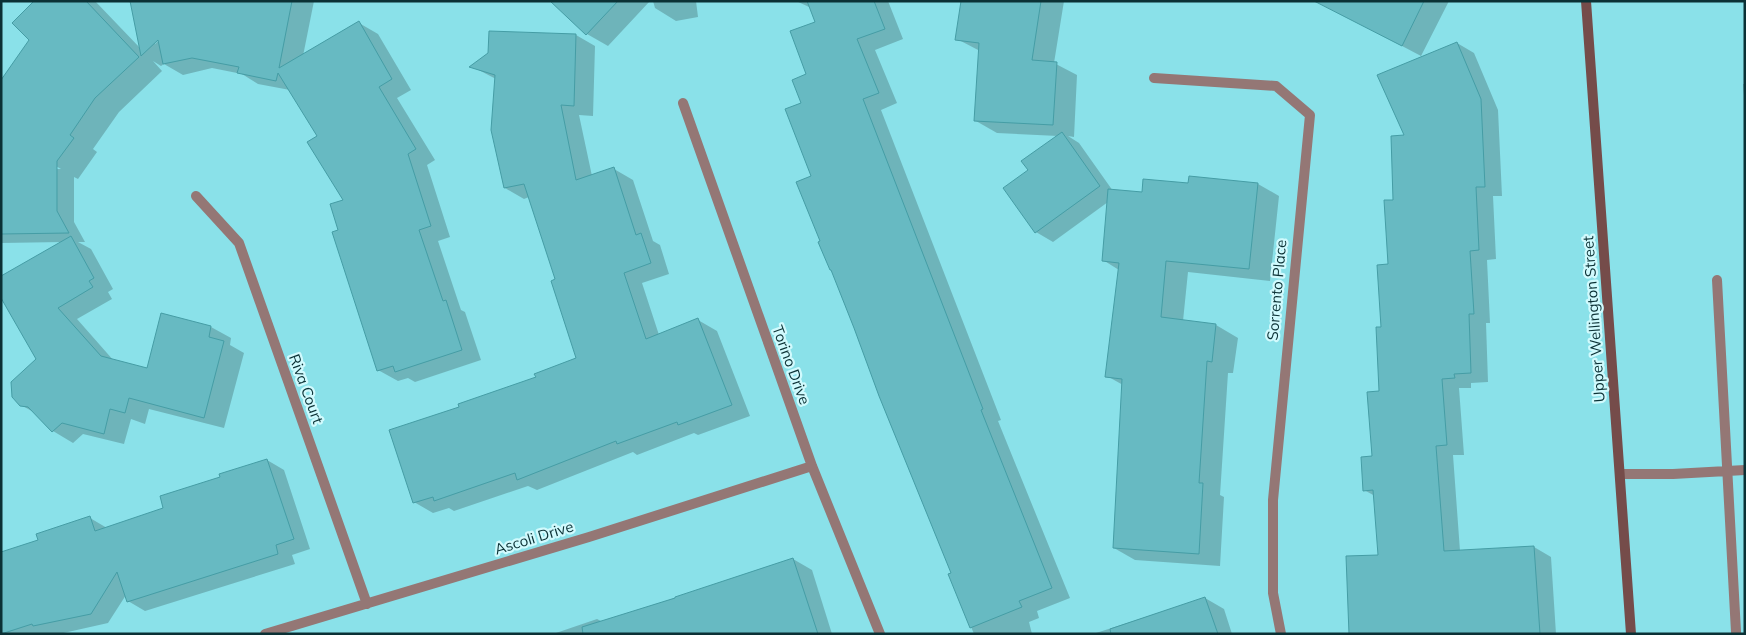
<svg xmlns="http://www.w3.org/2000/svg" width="1746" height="635" font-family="Mulish,sans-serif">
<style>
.shadow{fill:#0003;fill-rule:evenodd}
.building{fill:#67bac2;stroke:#459da5}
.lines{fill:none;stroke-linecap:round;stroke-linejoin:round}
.service{stroke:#947775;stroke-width:10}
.minor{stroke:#947775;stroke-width:10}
.secondary{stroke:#754c4a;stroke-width:10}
.labels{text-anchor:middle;stroke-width:4.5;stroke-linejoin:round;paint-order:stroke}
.street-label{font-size:15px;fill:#0b3135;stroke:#d1fafd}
</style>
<rect width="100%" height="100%" fill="#8ae1e9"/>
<path class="shadow" d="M 36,1 L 95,1 L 141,49 L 131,1 L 314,1 L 303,56 L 359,23 L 378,34 L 411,90 L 397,98 L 435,160 L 427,165 L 450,237 L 438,241 L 461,310 L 465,312 L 481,360 L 415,382 L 408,378 L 398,381 L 378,370 L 340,231 L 345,201 L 318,137 L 290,90 L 258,84 L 242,74 L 212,68 L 183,75 L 164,64 L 161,66 L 153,61 L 162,71 L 119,112 L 93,149 L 97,152 L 78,179 L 74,177 L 74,222 L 85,242 L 78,242 L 91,249 L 113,289 L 108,292 L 112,299 L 77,319 L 114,361 L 148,370 L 162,314 L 211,327 L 231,338 L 230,345 L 244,353 L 224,428 L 149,409 L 145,424 L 131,419 L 124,444 L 83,434 L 73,443 L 53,431 L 37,414 L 21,405 L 38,359 L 63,242 L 1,243 L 1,170 L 61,169 L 54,165 L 30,40 ZM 163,36 L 155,44 L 155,41 Z
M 552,1 L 650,1 L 608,46 L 587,34 Z
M 653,1 L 696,1 L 698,17 L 676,21 L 655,8 Z
M 796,1 L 888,1 L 903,39 L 875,50 L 897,103 L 881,110 L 1001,420 L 998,421 L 1070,598 L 1037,611 L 1039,618 L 1029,622 L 1032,634 L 974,634 L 950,575 L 953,574 L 821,242 L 803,104 L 808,75 L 831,17 Z
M 962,1 L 1064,1 L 1054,63 L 1077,75 L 1074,137 L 1068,136 L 1079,143 L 1113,191 L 1143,194 L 1190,184 L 1190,177 L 1258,184 L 1279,196 L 1270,281 L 1188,272 L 1183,321 L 1216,325 L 1238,338 L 1233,373 L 1228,373 L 1220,495 L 1224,497 L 1220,566 L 1135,560 L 1114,548 L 1123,385 L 1107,376 L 1119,270 L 1103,260 L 1108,202 L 1053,242 L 1036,232 L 1030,170 L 1058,136 L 997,133 L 976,121 L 980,51 L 957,39 Z
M 1336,1 L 1449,1 L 1421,56 L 1332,9 Z
M 490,32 L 576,35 L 595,46 L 593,116 L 579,115 L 592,176 L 614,169 L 633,180 L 653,241 L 660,245 L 669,274 L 642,283 L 659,335 L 698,320 L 717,331 L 750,416 L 698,435 L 694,433 L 637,455 L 633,452 L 537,490 L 528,486 L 454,511 L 449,508 L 433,513 L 414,502 L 461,407 L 537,378 L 578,358 L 556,280 L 529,197 L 524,199 L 505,188 L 496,79 L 471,66 L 489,53 Z
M 1457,43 L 1474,53 L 1498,110 L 1502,196 L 1493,196 L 1496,259 L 1487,260 L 1490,323 L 1486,323 L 1488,382 L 1471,383 L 1471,388 L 1459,388 L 1464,455 L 1453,455 L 1460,551 L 1534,547 L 1551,557 L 1556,634 L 1351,634 L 1380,556 L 1375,496 L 1364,490 L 1373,457 L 1380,392 L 1382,328 L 1395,201 L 1405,136 Z
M 1743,84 L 1745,84 L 1745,107 Z
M 267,460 L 284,470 L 310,549 L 292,555 L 295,564 L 145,611 L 128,601 L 126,595 L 108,623 L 59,634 L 4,633 L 40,540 L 90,518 L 107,528 L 165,508 L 222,478 Z
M 793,559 L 812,570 L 832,634 L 553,634 L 597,619 L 603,622 Z
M 1205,598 L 1224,609 L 1232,634 L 1096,633 Z"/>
<path class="building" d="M 34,1 L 86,1 L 139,57 L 95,98 L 70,135 L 74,138 L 57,161 L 57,211 L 69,233 L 1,234 L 1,80 L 29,40 L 12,23 Z
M 130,1 L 292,1 L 279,68 L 359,21 L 392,79 L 379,87 L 416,149 L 408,154 L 431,226 L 419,230 L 443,301 L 446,300 L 462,350 L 395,372 L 393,366 L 377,371 L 332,232 L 338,230 L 330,204 L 343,200 L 307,142 L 317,136 L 278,73 L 276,81 L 237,73 L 239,67 L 192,58 L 163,64 L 158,40 L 141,56 Z
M 550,1 L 618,1 L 586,35 Z
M 807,1 L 874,1 L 885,29 L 857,39 L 879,93 L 863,99 L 983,409 L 981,410 L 1052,588 L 1019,601 L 1022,607 L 970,628 L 948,574 L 951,573 L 879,396 L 854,328 L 831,270 L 830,270 L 818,242 L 820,241 L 796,182 L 811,176 L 785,109 L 801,103 L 792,80 L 806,74 L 790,31 L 815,22 Z
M 961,1 L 1041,1 L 1032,60 L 1057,62 L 1053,125 L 974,121 L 979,43 L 955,40 Z
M 1314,1 L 1424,1 L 1402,46 Z
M 489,31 L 576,34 L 574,106 L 561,105 L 576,180 L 614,167 L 636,235 L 641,233 L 651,263 L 624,273 L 646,339 L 698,318 L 732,405 L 678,425 L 677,422 L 617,444 L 616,441 L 517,480 L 515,473 L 434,501 L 433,497 L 413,503 L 389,430 L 459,407 L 458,404 L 536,377 L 534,374 L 576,358 L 551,281 L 555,279 L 524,184 L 504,188 L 491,130 L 495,75 L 469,67 L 488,53 Z
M 1457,42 L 1481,99 L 1485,187 L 1476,187 L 1479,250 L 1470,251 L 1474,314 L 1469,314 L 1471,373 L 1454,374 L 1455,378 L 1442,379 L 1447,445 L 1436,446 L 1444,551 L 1534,546 L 1540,634 L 1349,634 L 1346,556 L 1378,555 L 1373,490 L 1363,491 L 1361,457 L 1372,456 L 1367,392 L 1379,391 L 1376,327 L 1381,327 L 1377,265 L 1388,264 L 1384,200 L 1393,200 L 1391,136 L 1404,135 L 1377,75 Z
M 1062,132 L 1100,186 L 1035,233 L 1003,188 L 1028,170 L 1021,161 Z
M 1189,176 L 1258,183 L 1249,269 L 1166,261 L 1161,317 L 1216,324 L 1212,362 L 1207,361 L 1199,483 L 1203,483 L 1199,554 L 1113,548 L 1122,379 L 1105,377 L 1119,263 L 1102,261 L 1108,189 L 1142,192 L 1143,179 L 1188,183 Z
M 71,236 L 94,278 L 89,281 L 93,287 L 58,308 L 101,356 L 147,368 L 161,313 L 211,326 L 209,337 L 224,341 L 204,418 L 129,398 L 125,413 L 110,409 L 104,434 L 62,423 L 52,432 L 28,407 L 20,406 L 12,397 L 11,382 L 36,359 L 1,298 L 1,276 Z
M 267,459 L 294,539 L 276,545 L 278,554 L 127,602 L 117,572 L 91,614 L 33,626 L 32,624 L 1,634 L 1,552 L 38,540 L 36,534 L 90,516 L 95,531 L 163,508 L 160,496 L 220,477 L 219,474 Z
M 793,558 L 818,634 L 583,634 L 582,627 L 675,598 L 675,597 Z
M 1205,597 L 1218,634 L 1111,634 L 1110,629 Z"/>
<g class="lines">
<path class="service" d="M 1717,280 L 1736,632
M 1620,474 L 1673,474 L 1745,470"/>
<path class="minor" d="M 1154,78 L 1276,86 L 1310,115 L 1273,500 L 1273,593 L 1281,634
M 683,103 L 812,466 L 880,634
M 196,196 L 239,243 L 367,604
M 265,634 L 589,537 L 812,466"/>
<path class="secondary" d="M 1586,1 L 1631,634"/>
</g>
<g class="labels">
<g class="street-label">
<text transform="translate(1277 290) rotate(-85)" y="5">Sorrento Place</text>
<text transform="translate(1594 319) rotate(-94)" y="5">Upper Wellington Street</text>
<text transform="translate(791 365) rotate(70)" y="5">Torino Drive</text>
<text transform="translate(306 389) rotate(70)" y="5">Riva Court</text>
<text transform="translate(534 538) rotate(-17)" y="5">Ascoli Drive</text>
</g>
</g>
<rect width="1746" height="635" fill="none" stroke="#0b3135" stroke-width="5"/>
</svg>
